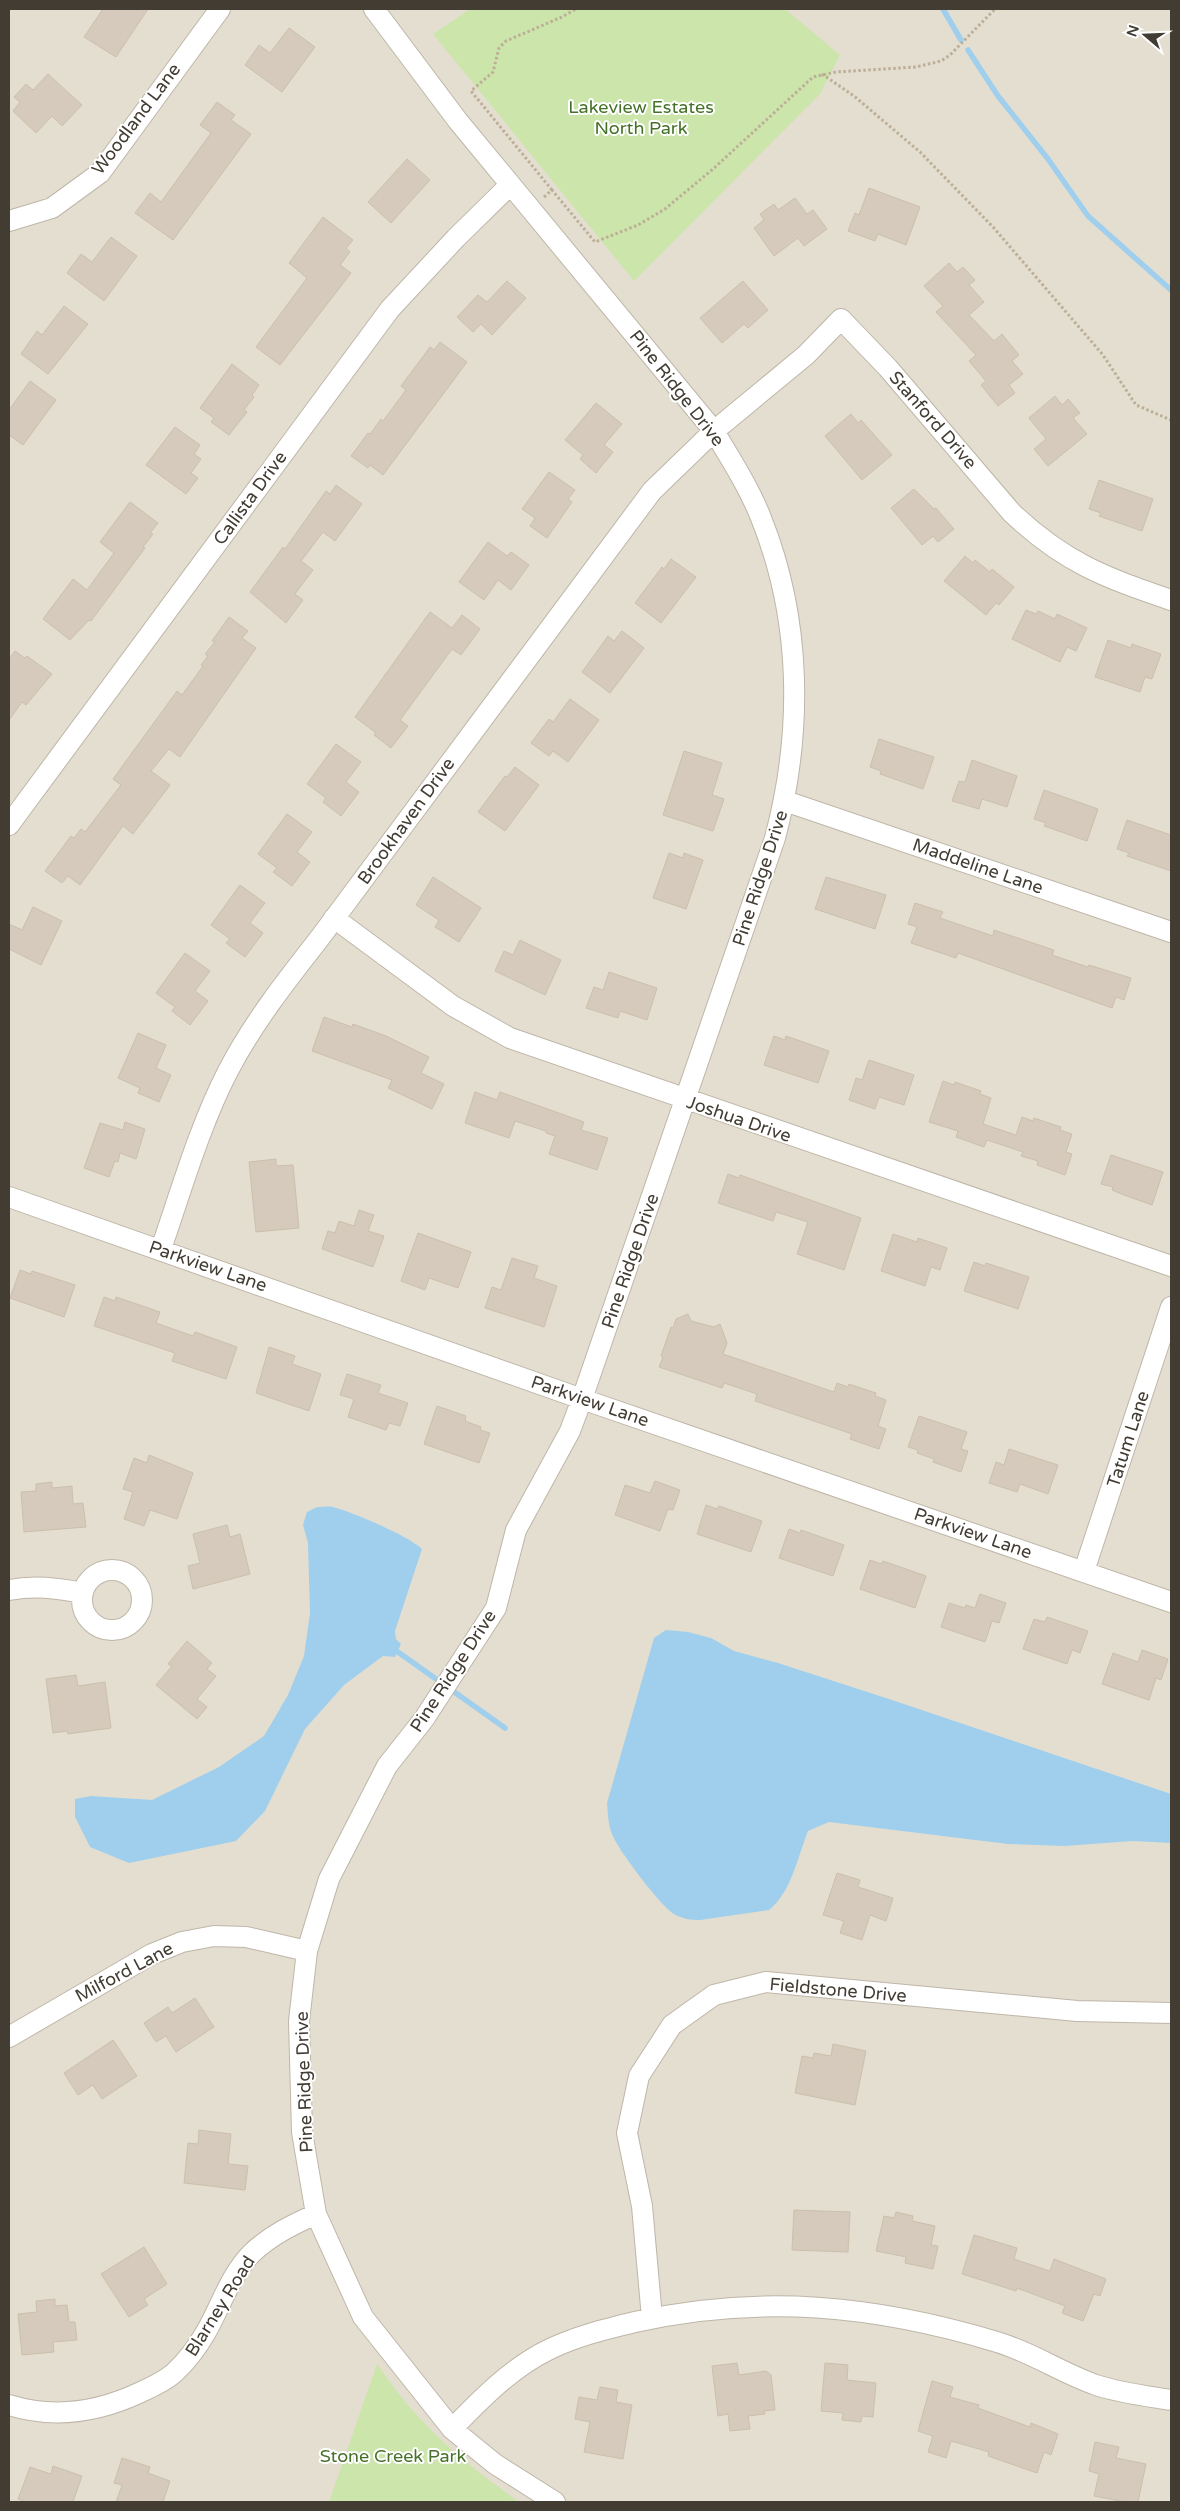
<svg xmlns="http://www.w3.org/2000/svg" width="1180" height="2511" font-family="'Varela Round',sans-serif">
<style>
.residential{fill:#e4ded0}
.green{fill:#cce5ab}
.water{fill:#9fcfed}
.lines{fill:none;stroke-linecap:round;stroke-linejoin:round}
.stream{stroke:#9fcfed;stroke-width:5.5}
.building{fill:#d5cabb;stroke:#ccbfac}
.street-casing{stroke:#beb6a8;stroke-width:22}
.path{stroke:#bdae97;stroke-width:3;stroke-dasharray:2.5 2.5;stroke-linecap:butt}
.street{stroke:#fff;stroke-width:20}
.labels{text-anchor:middle;stroke-width:4;stroke-linejoin:round;paint-order:stroke}
.park-label{font-size:18px;fill:#467129;stroke:#fff}
.street-label{font-size:18px;fill:#423c33;stroke:#fff}
</style>
<rect width="100%" height="100%" fill="#f1ece2"/>
<path class="residential" d="M 9,9 L 1171,9 L 1171,2502 L 9,2502 Z"/>
<path class="green" d="M 470,9 L 785,9 L 840,55 L 820,94 L 634,281 L 433,34 Z
M 377,2364 C 389,2380 400,2397 414,2412 C 445,2447 481,2475 519,2502 L 329,2502 Z"/>
<path class="water" d="M 317,1507 C 322,1507 328,1506 333,1507 C 352,1512 409,1536 422,1549 L 395,1631 L 396,1639 L 401,1644 L 395,1657 L 383,1656 L 344,1685 L 305,1729 L 265,1811 L 236,1841 L 129,1863 L 90,1847 L 75,1817 L 75,1799 L 91,1796 L 152,1800 L 219,1767 L 264,1736 L 288,1695 L 304,1656 L 310,1613 L 308,1543 L 303,1525 L 307,1512 Z
M 666,1630 L 688,1632 L 711,1638 L 734,1651 L 778,1663 L 895,1701 L 1171,1794 L 1171,1843 L 1133,1841 L 1064,1846 L 1008,1844 L 829,1822 L 808,1831 C 798,1856 791,1893 769,1910 L 700,1920 C 691,1920 682,1919 674,1914 C 660,1905 618,1850 612,1834 C 608,1824 608,1814 607,1803 L 654,1638 Z"/>
<g class="lines">
<path class="stream" d="M 943,9 L 961,40
M 968,50 L 998,96 L 1048,159 L 1088,216 L 1171,290
M 398,1652 L 505,1728"/>
</g>
<path class="building" d="M 103,9 L 148,9 L 116,57 L 84,37 Z
M 289,28 L 315,47 L 282,92 L 245,65 L 259,45 L 270,53 Z
M 48,74 L 82,105 L 62,126 L 52,116 L 36,133 L 13,111 L 20,102 L 14,97 L 26,84 L 33,90 Z
M 217,102 L 235,115 L 231,120 L 251,134 L 173,240 L 135,213 L 150,193 L 161,202 L 211,133 L 200,125 Z
M 407,159 L 430,180 L 391,223 L 368,202 Z
M 869,188 L 920,207 L 906,245 L 878,234 L 875,241 L 848,231 L 855,213 L 859,215 Z
M 795,198 L 807,214 L 813,210 L 827,229 L 804,246 L 798,238 L 774,256 L 754,228 L 764,220 L 760,214 L 774,204 L 778,210 Z
M 323,217 L 353,240 L 346,248 L 350,252 L 340,265 L 351,273 L 280,365 L 256,347 L 307,278 L 289,263 Z
M 111,237 L 137,256 L 104,301 L 67,273 L 81,254 L 92,262 Z
M 949,263 L 957,272 L 963,267 L 975,280 L 969,285 L 984,302 L 969,315 L 994,341 L 1002,334 L 1019,355 L 1012,361 L 1023,374 L 1009,385 L 1015,393 L 998,406 L 981,385 L 986,381 L 969,361 L 976,355 L 936,312 L 943,306 L 924,286 Z
M 507,281 L 526,298 L 492,335 L 481,324 L 473,332 L 457,317 L 478,295 L 487,302 Z
M 743,281 L 768,310 L 748,328 L 744,324 L 722,343 L 700,318 Z
M 64,306 L 88,324 L 48,374 L 21,354 L 37,331 L 42,335 Z
M 440,342 L 467,362 L 383,475 L 370,465 L 368,468 L 351,456 L 368,433 L 370,434 L 381,419 L 383,421 L 406,390 L 401,386 L 430,347 L 434,350 Z
M 232,364 L 259,385 L 252,395 L 254,397 L 244,410 L 247,412 L 229,435 L 211,422 L 214,418 L 200,408 Z
M 30,381 L 56,400 L 23,445 L 9,435 L 9,410 Z
M 1055,396 L 1062,405 L 1068,399 L 1080,413 L 1073,418 L 1087,434 L 1048,466 L 1034,449 L 1046,439 L 1029,418 Z
M 596,403 L 622,424 L 604,445 L 613,452 L 596,473 L 580,459 L 583,455 L 565,440 Z
M 851,414 L 858,423 L 861,420 L 892,455 L 862,480 L 825,436 Z
M 175,427 L 200,445 L 194,454 L 201,459 L 191,473 L 198,478 L 186,494 L 146,465 Z
M 549,472 L 575,490 L 568,499 L 572,502 L 547,538 L 530,526 L 535,518 L 522,509 Z
M 1099,480 L 1153,499 L 1142,531 L 1099,516 L 1101,513 L 1089,509 Z
M 336,485 L 362,504 L 335,541 L 323,532 L 301,561 L 313,570 L 295,594 L 303,600 L 286,623 L 250,592 L 283,547 L 285,549 L 326,491 L 330,494 Z
M 914,489 L 934,509 L 936,508 L 954,529 L 938,542 L 933,536 L 922,545 L 891,508 Z
M 130,502 L 158,523 L 150,533 L 153,534 L 143,547 L 145,548 L 91,621 L 89,620 L 70,640 L 43,619 L 73,579 L 87,590 L 114,553 L 100,542 Z
M 488,542 L 507,556 L 511,552 L 529,565 L 511,590 L 498,580 L 484,600 L 459,582 Z
M 965,556 L 973,563 L 975,560 L 990,572 L 992,569 L 1014,587 L 999,605 L 996,603 L 986,615 L 944,581 Z
M 671,559 L 696,577 L 661,623 L 635,603 L 662,567 L 664,569 Z
M 1026,610 L 1036,614 L 1038,611 L 1055,619 L 1057,614 L 1087,628 L 1076,651 L 1067,647 L 1060,662 L 1012,639 Z
M 430,612 L 452,628 L 462,615 L 480,629 L 461,655 L 452,649 L 400,720 L 408,726 L 391,748 L 374,735 L 376,733 L 355,717 Z
M 229,617 L 248,631 L 242,638 L 256,648 L 180,757 L 169,749 L 151,771 L 170,785 L 133,834 L 123,826 L 80,885 L 68,876 L 62,883 L 45,871 L 71,836 L 74,838 L 81,829 L 85,832 L 121,785 L 113,779 L 177,691 L 182,695 L 203,666 L 201,665 L 208,656 L 205,654 L 215,642 L 212,641 Z
M 622,631 L 644,648 L 610,693 L 582,672 L 608,636 L 614,641 Z
M 1108,640 L 1131,648 L 1132,644 L 1161,654 L 1152,679 L 1145,677 L 1140,692 L 1095,677 Z
M 15,651 L 25,658 L 27,656 L 52,674 L 26,705 L 22,702 L 9,720 L 9,659 Z
M 570,699 L 599,720 L 568,762 L 553,751 L 549,756 L 531,743 L 549,719 L 553,722 Z
M 879,739 L 934,757 L 923,789 L 880,774 L 881,771 L 870,767 Z
M 336,744 L 361,762 L 346,782 L 359,792 L 341,816 L 323,802 L 326,798 L 307,784 Z
M 684,751 L 722,763 L 712,795 L 724,799 L 713,831 L 663,815 Z
M 972,760 L 1017,776 L 1007,807 L 982,799 L 979,809 L 952,801 L 959,781 L 965,782 Z
M 515,767 L 539,785 L 505,831 L 478,812 L 505,776 L 507,777 Z
M 1044,790 L 1098,809 L 1087,841 L 1044,826 L 1046,823 L 1034,819 Z
M 287,814 L 312,832 L 297,852 L 310,862 L 292,886 L 273,872 L 277,868 L 258,854 Z
M 1127,820 L 1171,835 L 1171,871 L 1127,856 L 1129,853 L 1117,849 Z
M 669,853 L 683,858 L 684,853 L 703,860 L 686,909 L 653,898 Z
M 433,877 L 481,908 L 459,942 L 435,927 L 439,920 L 416,905 Z
M 826,877 L 886,895 L 875,929 L 815,909 Z
M 240,885 L 265,903 L 250,923 L 263,933 L 245,957 L 226,943 L 230,939 L 211,925 Z
M 915,903 L 943,912 L 940,918 L 993,936 L 994,930 L 1054,950 L 1052,955 L 1088,967 L 1089,965 L 1131,978 L 1124,1000 L 1116,997 L 1112,1008 L 958,953 L 956,958 L 911,943 L 917,927 L 908,924 Z
M 33,907 L 62,921 L 41,965 L 9,949 L 9,924 L 22,930 Z
M 520,940 L 561,960 L 545,995 L 495,971 L 504,951 L 513,955 Z
M 185,953 L 210,971 L 195,991 L 208,1001 L 190,1025 L 172,1011 L 175,1007 L 156,993 Z
M 609,972 L 657,988 L 647,1020 L 620,1011 L 618,1018 L 586,1008 L 594,987 L 603,990 Z
M 324,1017 L 352,1027 L 353,1024 L 386,1036 L 429,1057 L 421,1073 L 444,1084 L 432,1109 L 388,1088 L 392,1080 L 312,1051 Z
M 138,1033 L 166,1045 L 156,1068 L 171,1075 L 159,1102 L 138,1093 L 140,1088 L 118,1078 Z
M 774,1036 L 785,1040 L 786,1036 L 829,1051 L 818,1083 L 764,1065 Z
M 869,1060 L 914,1075 L 904,1105 L 879,1097 L 875,1109 L 849,1100 L 856,1078 L 862,1080 Z
M 943,1081 L 954,1085 L 955,1082 L 981,1091 L 980,1094 L 991,1098 L 983,1124 L 1016,1135 L 1022,1117 L 1033,1121 L 1034,1118 L 1061,1127 L 1060,1130 L 1072,1134 L 1066,1152 L 1072,1154 L 1065,1175 L 1037,1165 L 1038,1161 L 1021,1156 L 1023,1152 L 987,1140 L 984,1147 L 956,1137 L 958,1131 L 929,1122 Z
M 475,1092 L 497,1100 L 500,1092 L 584,1122 L 581,1130 L 608,1138 L 597,1170 L 549,1154 L 555,1136 L 546,1133 L 546,1131 L 515,1121 L 509,1138 L 465,1123 Z
M 125,1122 L 145,1129 L 136,1159 L 120,1153 L 118,1162 L 115,1161 L 109,1177 L 84,1168 L 100,1123 L 123,1130 Z
M 1111,1155 L 1163,1172 L 1152,1205 L 1124,1195 L 1112,1190 L 1113,1187 L 1101,1184 Z
M 276,1159 L 276,1166 L 293,1165 L 299,1228 L 256,1232 L 249,1162 Z
M 728,1174 L 739,1178 L 740,1175 L 861,1218 L 844,1270 L 797,1254 L 808,1222 L 776,1212 L 773,1221 L 718,1203 Z
M 359,1210 L 374,1215 L 368,1231 L 384,1236 L 373,1267 L 322,1249 L 328,1231 L 335,1233 L 339,1221 L 354,1226 Z
M 418,1233 L 471,1252 L 458,1288 L 429,1278 L 425,1290 L 401,1281 Z
M 893,1234 L 917,1242 L 918,1238 L 947,1248 L 940,1270 L 931,1267 L 925,1286 L 881,1271 Z
M 512,1258 L 538,1266 L 534,1278 L 557,1286 L 544,1327 L 485,1308 L 492,1287 L 501,1290 Z
M 974,1262 L 985,1266 L 986,1263 L 1029,1277 L 1018,1309 L 964,1291 Z
M 20,1270 L 31,1274 L 32,1271 L 75,1285 L 64,1317 L 10,1298 Z
M 104,1297 L 115,1301 L 116,1297 L 160,1312 L 156,1323 L 193,1336 L 195,1332 L 237,1347 L 226,1379 L 172,1361 L 175,1353 L 94,1326 Z
M 688,1314 L 691,1321 L 714,1327 L 720,1324 L 727,1343 L 723,1354 L 834,1392 L 837,1383 L 848,1387 L 849,1384 L 876,1393 L 875,1396 L 886,1400 L 878,1426 L 886,1429 L 879,1449 L 850,1439 L 852,1434 L 755,1401 L 757,1394 L 724,1383 L 722,1388 L 659,1367 L 663,1357 L 661,1356 L 671,1327 L 673,1328 L 676,1319 Z
M 269,1347 L 295,1356 L 292,1364 L 321,1374 L 309,1411 L 256,1393 Z
M 347,1374 L 381,1385 L 378,1393 L 408,1403 L 400,1426 L 389,1423 L 386,1430 L 348,1417 L 354,1399 L 340,1395 Z
M 437,1406 L 466,1416 L 465,1421 L 481,1427 L 480,1430 L 490,1433 L 479,1463 L 424,1444 Z
M 919,1416 L 967,1432 L 961,1449 L 968,1451 L 961,1472 L 933,1462 L 934,1459 L 917,1453 L 918,1450 L 908,1447 Z
M 1009,1449 L 1058,1465 L 1048,1494 L 1020,1484 L 1017,1492 L 989,1483 L 996,1462 L 1004,1465 Z
M 149,1455 L 193,1473 L 177,1519 L 150,1510 L 144,1526 L 124,1519 L 133,1492 L 123,1489 L 134,1458 L 147,1463 Z
M 655,1481 L 680,1490 L 673,1510 L 668,1509 L 660,1531 L 615,1515 L 625,1485 L 650,1493 Z
M 52,1482 L 52,1488 L 72,1486 L 73,1504 L 83,1503 L 86,1527 L 24,1532 L 21,1492 L 36,1491 L 36,1484 Z
M 706,1505 L 717,1509 L 719,1506 L 762,1521 L 751,1552 L 697,1534 Z
M 227,1525 L 230,1537 L 240,1534 L 250,1574 L 193,1589 L 188,1566 L 200,1563 L 193,1534 Z
M 789,1529 L 800,1533 L 801,1530 L 844,1545 L 833,1576 L 779,1558 Z
M 870,1560 L 881,1564 L 883,1561 L 926,1576 L 915,1608 L 860,1589 Z
M 980,1594 L 1006,1603 L 999,1623 L 992,1621 L 985,1642 L 941,1627 L 949,1603 L 965,1608 L 966,1605 L 975,1608 Z
M 1047,1617 L 1088,1631 L 1080,1653 L 1072,1650 L 1067,1664 L 1023,1649 L 1034,1619 L 1045,1622 Z
M 187,1641 L 212,1663 L 207,1669 L 216,1676 L 197,1699 L 207,1707 L 197,1719 L 156,1685 L 172,1666 L 168,1664 Z
M 1142,1650 L 1168,1659 L 1161,1680 L 1156,1678 L 1149,1700 L 1102,1684 L 1113,1653 L 1138,1662 Z
M 76,1675 L 78,1686 L 105,1682 L 111,1728 L 68,1734 L 67,1731 L 53,1733 L 46,1679 Z
M 837,1873 L 860,1880 L 858,1887 L 893,1898 L 886,1921 L 870,1915 L 862,1940 L 840,1933 L 844,1921 L 823,1915 Z
M 195,1998 L 214,2027 L 176,2052 L 166,2036 L 156,2042 L 144,2023 L 168,2007 L 172,2013 Z
M 113,2040 L 137,2076 L 102,2099 L 93,2085 L 78,2095 L 64,2073 Z
M 833,2044 L 866,2051 L 855,2105 L 795,2093 L 802,2056 L 813,2058 L 814,2053 L 831,2056 Z
M 199,2130 L 231,2134 L 228,2164 L 248,2166 L 245,2190 L 184,2183 L 188,2143 L 198,2144 Z
M 794,2210 L 850,2212 L 848,2252 L 792,2250 Z
M 896,2212 L 913,2216 L 912,2221 L 935,2226 L 931,2245 L 938,2246 L 933,2269 L 905,2263 L 906,2257 L 876,2251 L 884,2216 L 894,2218 Z
M 974,2235 L 1017,2248 L 1014,2259 L 1050,2271 L 1054,2259 L 1106,2279 L 1100,2296 L 1094,2294 L 1083,2321 L 1062,2313 L 1065,2306 L 1017,2288 L 1016,2291 L 962,2274 Z
M 144,2247 L 167,2284 L 144,2299 L 148,2305 L 129,2317 L 101,2274 Z
M 55,2299 L 55,2306 L 67,2305 L 69,2322 L 75,2322 L 77,2340 L 53,2342 L 54,2352 L 22,2355 L 18,2314 L 37,2312 L 36,2301 Z
M 737,2363 L 739,2375 L 766,2371 L 771,2375 L 775,2410 L 764,2411 L 765,2414 L 748,2416 L 750,2429 L 730,2431 L 728,2414 L 718,2416 L 712,2366 Z
M 825,2363 L 848,2365 L 847,2380 L 876,2383 L 873,2417 L 862,2416 L 861,2422 L 842,2420 L 843,2413 L 821,2411 Z
M 932,2381 L 953,2387 L 950,2397 L 979,2405 L 978,2408 L 1030,2427 L 1031,2423 L 1058,2434 L 1051,2455 L 1044,2452 L 1037,2473 L 988,2456 L 989,2452 L 951,2441 L 946,2458 L 928,2452 L 933,2436 L 918,2431 Z
M 600,2387 L 618,2390 L 616,2402 L 632,2405 L 623,2459 L 584,2452 L 590,2422 L 575,2419 L 579,2397 L 597,2400 Z
M 1095,2442 L 1119,2447 L 1116,2458 L 1146,2464 L 1138,2502 L 1125,2502 L 1094,2496 L 1099,2474 L 1089,2471 Z
M 122,2458 L 150,2467 L 148,2473 L 170,2481 L 163,2502 L 116,2502 L 122,2485 L 114,2483 Z
M 53,2466 L 82,2476 L 73,2502 L 26,2502 L 18,2499 L 30,2467 L 51,2474 Z"/>
<g class="lines">
<g class="street-casing">
<path id="street" d="M 374,9 L 458,121 L 714,431 C 731,460 749,487 761,518 C 802,620 803,732 775,838 L 582,1399 L 570,1431 L 516,1530 L 496,1608 L 424,1719 L 387,1766 L 329,1879 L 307,1951 L 299,2021 L 302,2132 L 316,2214 L 363,2317 L 452,2429 L 495,2464 L 555,2502
M 9,221 L 52,208 L 100,173 L 220,9
M 785,801 L 1171,932
M 9,825 L 390,309 L 456,238 L 510,185
M 334,918 L 453,1006 L 510,1038 L 1171,1266
M 9,1197 L 582,1399 L 1171,1602
M 161,1249 C 181,1191 200,1125 228,1071 C 253,1023 286,981 319,939 L 652,491 L 714,431 L 806,355 L 841,319 L 888,368 L 1012,513 C 1065,563 1104,577 1171,600
M82 1600a30 30 0 1 1 60 0a30 30 0 1 1-60 0Z
M 1084,1571 L 1171,1307
M 9,1590 C 35,1585 56,1588 83,1593
M 9,2037 L 152,1954 L 182,1942 L 214,1936 L 246,1937 L 307,1951
M 652,2318 L 642,2206 L 627,2133 L 639,2076 L 672,2025 L 714,1995 L 766,1982 L 1077,2011 L 1171,2013
M 9,2405 C 54,2419 99,2412 141,2392 C 152,2387 165,2381 174,2373 C 186,2362 198,2346 206,2332 C 221,2306 230,2275 252,2253 C 271,2235 292,2225 316,2214
M 452,2429 C 481,2399 512,2367 550,2349 C 577,2336 606,2329 635,2322 C 760,2294 875,2305 997,2342 C 1031,2352 1062,2373 1096,2385 C 1120,2393 1146,2396 1171,2400"/>
</g>
<path class="path" d="M 822,74 L 854,96 L 920,152 L 993,227 L 1103,355 L 1136,405 L 1171,420
M 552,190 L 471,91 L 493,72 L 499,48 L 506,41 L 562,17 L 576,9
M 544,197 L 552,190 L 595,242 L 638,225 L 665,209 L 713,169 L 813,77 L 836,72 L 916,67 L 941,61 L 950,55 L 995,9"/>
<use href="#street" class="street"/>
</g>
<g class="labels">
<g class="park-label">
<text x="641" y="113">Lakeview Estates<tspan x="641" dy="21">North Park</tspan></text>
<text x="393" y="2462">Stone Creek Park</text>
</g>
<g class="street-label">
<text transform="translate(136 119) rotate(-53)" y="6">Woodland Lane</text>
<text transform="translate(677 388) rotate(52)" y="6">Pine Ridge Drive</text>
<text transform="translate(933 420) rotate(49)" y="6">Stanford Drive</text>
<text transform="translate(250 498) rotate(-54)" y="6">Callista Drive</text>
<text transform="translate(406 821) rotate(-54)" y="6">Brookhaven Drive</text>
<text transform="translate(978 866) rotate(19)" y="6">Maddeline Lane</text>
<text transform="translate(760 878) rotate(-72)" y="6">Pine Ridge Drive</text>
<text transform="translate(739 1119) rotate(19)" y="6">Joshua Drive</text>
<text transform="translate(630 1261) rotate(-71)" y="6">Pine Ridge Drive</text>
<text transform="translate(208 1266) rotate(19)" y="6">Parkview Lane</text>
<text transform="translate(590 1401) rotate(19)" y="6">Parkview Lane</text>
<text transform="translate(1128 1439) rotate(-72)" y="6">Tatum Lane</text>
<text transform="translate(973 1533) rotate(19)" y="6">Parkview Lane</text>
<text transform="translate(453 1671) rotate(-57)" y="6">Pine Ridge Drive</text>
<text transform="translate(124 1972) rotate(-28)" y="6">Milford Lane</text>
<text transform="translate(838 1990) rotate(5)" y="6">Fieldstone Drive</text>
<text transform="translate(304 2082) rotate(-92)" y="6">Pine Ridge Drive</text>
<text transform="translate(220 2306) rotate(-58)" y="6">Blarney Road</text>
</g>
</g>
<rect width="1180" height="2511" fill="none" stroke="#423c33" stroke-width="20"/>
<g transform="translate(1145 35) rotate(289)" stroke="#ffffff" stroke-width="4" paint-order="stroke">
<path d="M0-4L9 19L0 12L-9 19Z" fill="#423c33"/>
<text y="-8" font-size="14" font-weight="bold" text-anchor="middle" fill="#423c33">N</text>
</g>
</svg>
